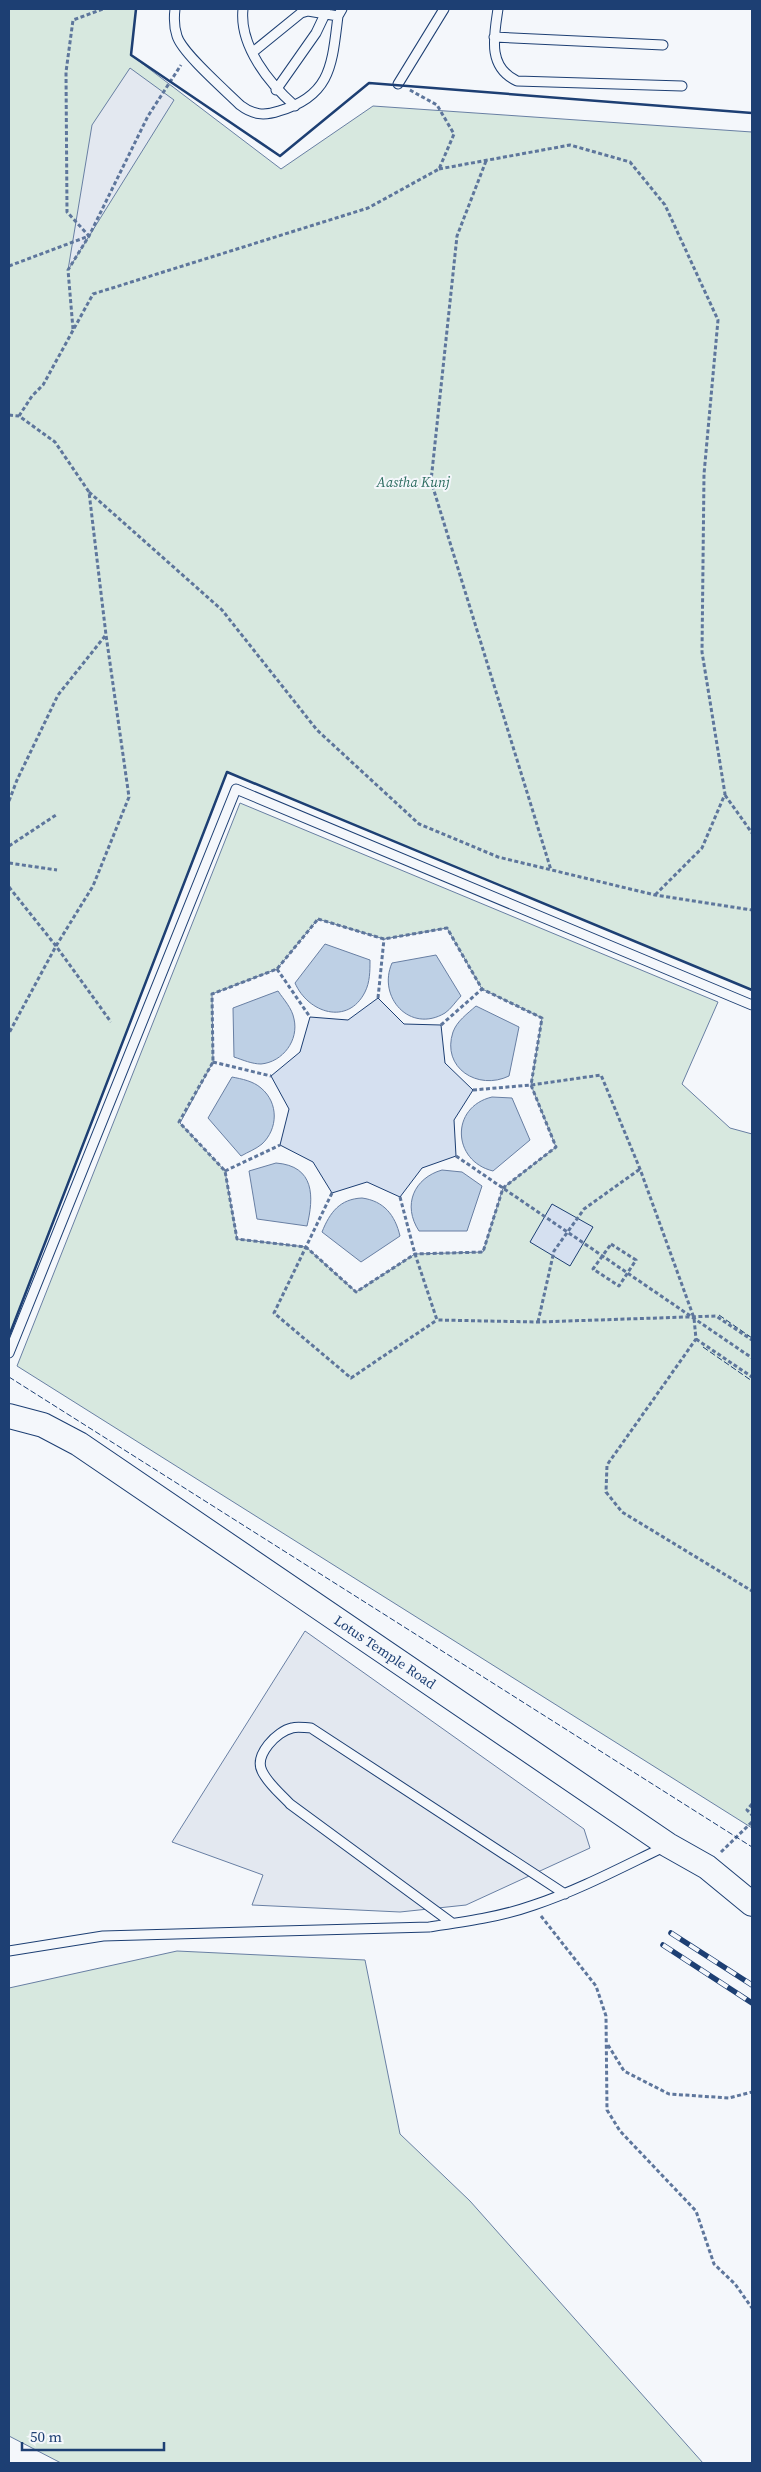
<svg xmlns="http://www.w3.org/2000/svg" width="761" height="2472" font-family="'Source Serif 4',serif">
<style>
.green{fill:#d7e8df;stroke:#687fa3;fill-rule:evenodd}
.parking{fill:#e3e8f0;stroke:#687fa3}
.water{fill:#bed0e5;stroke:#687fa3}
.building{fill:#d5e0f0;stroke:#1d3f73}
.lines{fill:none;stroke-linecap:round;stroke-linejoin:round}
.lane-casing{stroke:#1d3f73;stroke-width:11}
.secondary-casing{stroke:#1d3f73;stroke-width:26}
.path{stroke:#5e769c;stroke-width:3;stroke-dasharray:4 2.5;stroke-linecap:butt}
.lane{stroke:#f4f7fb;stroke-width:9}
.secondary{stroke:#f4f7fb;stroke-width:24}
.rail-casing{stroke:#1d3f73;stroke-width:5.5}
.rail{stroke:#f4f7fb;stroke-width:4;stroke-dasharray:11;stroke-linecap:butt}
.fence{stroke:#1d3f73;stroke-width:1;stroke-dasharray:6 2.5;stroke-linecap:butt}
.wall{stroke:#1d3f73;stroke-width:2.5}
.labels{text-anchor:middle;stroke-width:4;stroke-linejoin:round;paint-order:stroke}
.park-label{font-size:14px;font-style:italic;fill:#2c6c60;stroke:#f4f7fb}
.street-label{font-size:14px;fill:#1d3f73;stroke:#f4f7fb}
</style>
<rect width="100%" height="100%" fill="#f4f7fb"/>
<path class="green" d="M 9,9 L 136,9 L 131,55 L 281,169 L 373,106 L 752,132 L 752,990 L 227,772 L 9,1336 Z
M 240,803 L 718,1002 L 682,1084 L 730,1128 L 752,1134 L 752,1828 L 17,1366 ZM 318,919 L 384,939 L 447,928 L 482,989 L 542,1018 L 531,1085 L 556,1147 L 503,1188 L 483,1252 L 415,1254 L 356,1292 L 306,1247 L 237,1239 L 225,1171 L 180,1123 L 213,1062 L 212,994 L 277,969 Z
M 177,1951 L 365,1960 L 400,2134 L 470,2201 L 703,2463 L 61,2463 L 9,2436 L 9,1988 Z"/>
<path class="parking" d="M 130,68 L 174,100 L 68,270 L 92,125 Z
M 305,1631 L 584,1829 L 590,1848 L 466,1905 L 400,1912 L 252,1905 L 263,1875 L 172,1842 Z"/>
<path class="water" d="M 325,944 L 370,960 C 370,971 370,982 365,992 C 348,1026 308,1013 295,983 Z
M 436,955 L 461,996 C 456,1001 451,1009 445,1013 C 410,1034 377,997 392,963 Z
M 278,991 C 284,1000 292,1008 294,1019 C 299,1040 283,1062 261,1064 C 252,1064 243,1060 234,1057 L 233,1008 Z
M 476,1006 L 519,1027 L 509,1076 C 478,1091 441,1068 453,1032 C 457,1021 467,1014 476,1006 Z
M 232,1077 C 242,1079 253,1081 261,1088 C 279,1103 278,1129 262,1144 C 256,1149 248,1152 241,1156 L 208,1118 Z
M 492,1097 L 512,1098 L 530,1140 L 493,1171 C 452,1161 450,1107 492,1097 Z
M 276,1163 C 315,1166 314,1197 307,1226 L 257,1219 L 249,1171 Z
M 442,1170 L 462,1172 L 482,1186 L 467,1231 L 419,1231 C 402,1205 414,1178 442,1170 Z
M 362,1198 C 384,1201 395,1215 400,1236 L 361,1262 L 322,1232 C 330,1212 340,1199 362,1198 Z"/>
<path class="building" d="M 378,998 L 404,1024 L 441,1025 L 445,1063 L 473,1090 L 454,1120 L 456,1156 L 422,1168 L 400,1197 L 367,1182 L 332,1193 L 313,1162 L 280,1145 L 289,1109 L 271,1076 L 300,1052 L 310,1017 L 348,1020 Z
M 552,1204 L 593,1227 L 570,1266 L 530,1242 Z"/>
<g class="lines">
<g class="lane-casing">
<path id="lane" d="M 175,9 C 174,17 174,27 177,36 C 182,53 226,91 240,105 C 253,115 264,116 279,111 C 332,96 332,63 338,16 L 342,9
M 243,9 C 239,46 269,83 295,106
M 498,9 C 494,36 487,67 517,81 L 682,86
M 494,37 L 663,45
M 253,52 L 301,13 L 308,11 L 338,16
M 398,84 L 444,9
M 276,90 L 316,33 L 326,12
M 9,1353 L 236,789 L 752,1005
M 452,1923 L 290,1804 C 281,1794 268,1784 262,1771 C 254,1755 277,1731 292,1728 C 298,1726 305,1728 311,1728 L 565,1894
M 9,1951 L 103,1936 L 429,1927 C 464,1922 500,1917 534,1905 C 579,1890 622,1867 666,1846"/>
</g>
<g class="secondary-casing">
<path id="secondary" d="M 9,1416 L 43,1425 L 79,1444 L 668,1845 L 707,1867 L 752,1904"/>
</g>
<path class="path" d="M 486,161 L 457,236 L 431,481 L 551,870
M 439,169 L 570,145 L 630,162 L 665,205 L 718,320 L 704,474 L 702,652 L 725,794 L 702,848 L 655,895
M 9,266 L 89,236 L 67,212 L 66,72 L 73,20 L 103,9
M 73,329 L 68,270 L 89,236 L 148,116 L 181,65
M 9,415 L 19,416 L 55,442 L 89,492 L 106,635 L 129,797 L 93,886 L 56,946 L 9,1033
M 19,416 L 32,396 L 43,385 L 93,294 L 368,208 L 439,169 L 454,134 L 437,105 L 408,89
M 89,492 L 222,610 L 317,730 L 419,824 L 498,857 L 655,895 L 752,910
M 725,795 L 752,833
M 9,801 L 17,780 L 58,695 L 105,636
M 9,846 L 56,815
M 9,863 L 57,870
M 9,887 L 56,946 L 111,1022
M 318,919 L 384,939 L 447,928 L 482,989 L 542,1018 L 531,1085 L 556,1147 L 503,1188 L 483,1252 L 415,1254 L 356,1292 L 306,1247 L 237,1239 L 225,1171 L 179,1122 L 213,1062 L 212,994 L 277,969 Z
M 277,969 L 310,1017
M 378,998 L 384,939
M 441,1025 L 482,989
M 213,1062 L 271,1076
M 473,1090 L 531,1085 L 601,1075 L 640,1169 L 694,1318 L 696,1339 L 607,1465 L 606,1492 L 622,1512 L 752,1591
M 456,1156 L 752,1358
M 225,1171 L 280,1145
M 332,1193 L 274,1313 L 351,1378 L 437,1320
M 400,1197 L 415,1254 L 437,1320 L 538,1322 L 716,1316 L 752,1340
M 611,1244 L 636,1260 L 619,1286 L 593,1269 Z
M 538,1322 L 554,1251 L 584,1209 L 640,1169
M 696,1339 L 752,1377
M 752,1804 L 747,1810 L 752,1815
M 721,1852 L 752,1822
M 541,1916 L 596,1986 L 606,2016 L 607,2110 L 620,2131 L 696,2211 L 714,2264 L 735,2284 L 752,2308
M 608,2045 L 624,2071 L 669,2094 L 729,2098 L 752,2092"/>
<use href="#lane" class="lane"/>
<use href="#secondary" class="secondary"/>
<g class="rail-casing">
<path id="rail" d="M 671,1933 L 752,1985
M 663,1945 L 752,2003"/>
</g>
<use href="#rail" class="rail"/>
<path class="fence" d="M 719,1315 L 752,1338
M 9,1336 L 227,772 L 752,990
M 703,1347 L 752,1381
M 9,1377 L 752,1847"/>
<path class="wall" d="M 136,9 L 131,55 L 280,156 L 369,83 L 752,113
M 9,1336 L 227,772 L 752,990"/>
</g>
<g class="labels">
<g class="park-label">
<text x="413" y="487">Aastha Kunj</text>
</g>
<g class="street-label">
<text transform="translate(385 1652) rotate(34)" y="5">Lotus Temple Road</text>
</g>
</g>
<rect width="761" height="2472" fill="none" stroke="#1d3f73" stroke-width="20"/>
<path d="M22 2442v8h142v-8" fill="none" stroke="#1d3f73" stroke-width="2.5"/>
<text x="30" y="2442" font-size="15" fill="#1d3f73" stroke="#f4f7fb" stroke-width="4" paint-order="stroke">50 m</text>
</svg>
